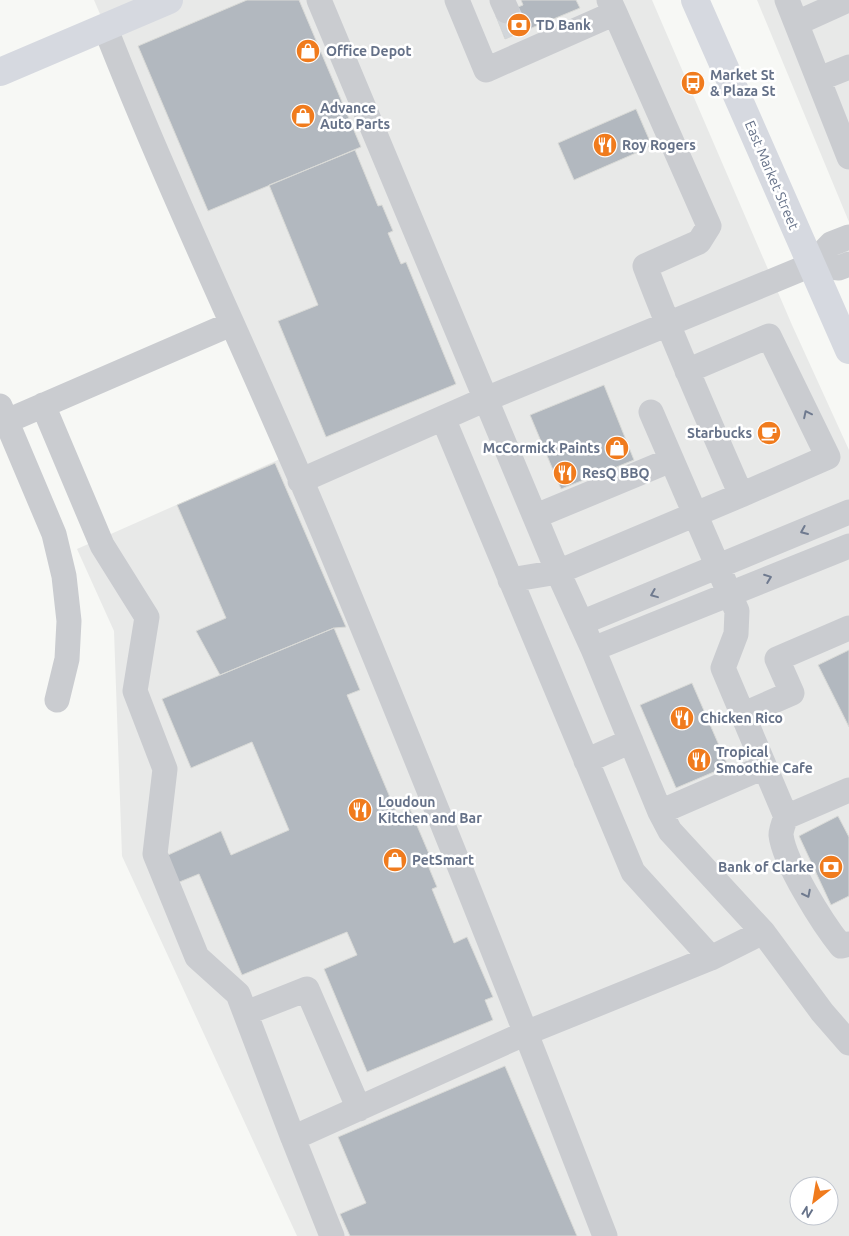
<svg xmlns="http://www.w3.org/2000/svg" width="849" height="1236" font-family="Ubuntu,sans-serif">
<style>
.built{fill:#e8e9e8;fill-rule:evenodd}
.building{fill:#b2b8bf;stroke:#d9dad7}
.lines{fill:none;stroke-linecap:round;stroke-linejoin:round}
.minor-tunnel{stroke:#d2d6da;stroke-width:25;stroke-dasharray:25 12;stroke-linecap:butt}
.minor{stroke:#caccd0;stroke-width:25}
.major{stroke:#d6d9e0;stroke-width:28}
.oneway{stroke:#6f7a8f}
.labels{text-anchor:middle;stroke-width:5;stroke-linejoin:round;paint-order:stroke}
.poi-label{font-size:14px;font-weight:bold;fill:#657188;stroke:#fff;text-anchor:start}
.street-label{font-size:14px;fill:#657188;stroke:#fff}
</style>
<rect width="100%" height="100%" fill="#f7f8f5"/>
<path class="built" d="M 94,0 L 652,0 L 792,325 L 849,450 L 849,1236 L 297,1236 L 122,856 L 114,631 L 77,549 L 289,455 ZM 799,1186 L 829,1186 L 829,1216 L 799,1216 Z
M 757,0 L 849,0 L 849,222 Z"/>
<path class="building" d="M 247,0 L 299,0 L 361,147 L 208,211 L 138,46 Z
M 521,0 L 576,0 L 580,8 L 505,39 L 496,16 L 523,5 Z
M 636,109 L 652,146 L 574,180 L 558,143 Z
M 355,150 L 378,206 L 382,205 L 393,231 L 388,233 L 401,264 L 406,262 L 456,384 L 326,437 L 278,321 L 318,305 L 269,185 Z
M 604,385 L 634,460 L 561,489 L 530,415 Z
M 275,463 L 346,627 L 334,628 L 220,675 L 196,631 L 226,618 L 177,505 Z
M 334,628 L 360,690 L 347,695 L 397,814 L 410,809 L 432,861 L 427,863 L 437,887 L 432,889 L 454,943 L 467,937 L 493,997 L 485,1000 L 493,1020 L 367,1072 L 324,969 L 357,955 L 347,932 L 242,975 L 199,874 L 177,883 L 168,855 L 221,831 L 231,855 L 289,830 L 252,742 L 191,768 L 162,699 Z
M 849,650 L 849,727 L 818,665 Z
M 692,683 L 728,766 L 676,788 L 640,705 Z
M 838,816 L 849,837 L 849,896 L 831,905 L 799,836 Z
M 505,1066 L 577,1236 L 350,1236 L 340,1214 L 366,1203 L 338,1137 Z"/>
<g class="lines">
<path class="minor-tunnel" d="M 507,11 L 517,34"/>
<path class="minor" d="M 319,0 L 558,572 L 593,649 L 660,812 L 670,831 L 763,932 L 822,1012 L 849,1043
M 457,0 L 486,70 L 615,13 L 609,0
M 502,0 L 507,11
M 787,0 L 849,157
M 615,13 L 709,226 L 699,242 L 645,266 C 674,343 708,419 741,495 L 828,457 L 769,336 L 687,371
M 797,23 L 848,0
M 105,27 C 172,198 253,364 324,534 C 421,767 514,1001 605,1236
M 819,79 L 849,67
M 811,265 L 839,268 L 849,264
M 43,405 L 102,545 L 147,617 L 135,691 L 165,769 L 155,854 L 197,957 L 238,994 L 293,1138 L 526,1033 L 711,958 L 763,932
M 0,406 L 54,534 L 64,576 L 69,621 L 67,659 L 57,700
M 651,412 L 737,611 L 736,634 L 723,668 L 786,817 C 784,822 781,830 781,835 C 784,862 823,924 841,946 L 849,944
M 443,418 L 633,872 L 711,958
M 0,424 L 231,324
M 300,481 L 486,399 L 811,265 L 831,244 L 849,237
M 536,516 L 671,460
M 510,580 L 558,572 L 741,495
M 581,623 L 849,512
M 593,649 L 849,546
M 742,715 L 792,693 L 777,659 L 849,628
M 586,761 L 631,741
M 660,812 L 764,767
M 786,817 L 849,790
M 246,1013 L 307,989 L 359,1109
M 293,1138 L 332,1236"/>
<path class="major" d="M 695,0 L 849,350
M 0,72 L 169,0"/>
</g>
<defs><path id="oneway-chevron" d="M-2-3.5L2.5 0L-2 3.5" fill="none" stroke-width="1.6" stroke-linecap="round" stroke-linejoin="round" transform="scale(1.25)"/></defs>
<g class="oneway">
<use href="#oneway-chevron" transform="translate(807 414) rotate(-116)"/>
<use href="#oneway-chevron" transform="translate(804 531) rotate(157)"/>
<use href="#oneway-chevron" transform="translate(768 578) rotate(-21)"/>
<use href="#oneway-chevron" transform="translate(654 594) rotate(158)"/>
<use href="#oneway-chevron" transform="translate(807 894) rotate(63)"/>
</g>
<defs>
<g id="bank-disc" transform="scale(1.25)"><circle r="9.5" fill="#f07b1d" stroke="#fff"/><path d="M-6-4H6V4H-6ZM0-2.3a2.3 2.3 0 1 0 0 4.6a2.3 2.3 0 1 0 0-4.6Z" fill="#fff"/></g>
<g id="shop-disc" transform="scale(1.25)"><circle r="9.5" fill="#f07b1d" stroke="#fff"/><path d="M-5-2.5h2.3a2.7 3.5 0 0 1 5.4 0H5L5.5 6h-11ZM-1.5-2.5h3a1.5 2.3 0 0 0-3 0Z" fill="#fff"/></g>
<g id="bus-disc" transform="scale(1.25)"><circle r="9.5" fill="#f07b1d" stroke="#fff"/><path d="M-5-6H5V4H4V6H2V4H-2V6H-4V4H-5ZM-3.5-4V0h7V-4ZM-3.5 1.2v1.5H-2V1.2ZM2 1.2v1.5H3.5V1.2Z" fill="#fff"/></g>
<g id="restaurant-disc" transform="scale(1.25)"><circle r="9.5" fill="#f07b1d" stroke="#fff"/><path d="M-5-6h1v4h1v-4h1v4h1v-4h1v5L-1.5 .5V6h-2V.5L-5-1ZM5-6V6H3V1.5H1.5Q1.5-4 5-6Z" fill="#fff"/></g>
<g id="cafe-disc" transform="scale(1.25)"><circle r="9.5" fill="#f07b1d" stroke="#fff"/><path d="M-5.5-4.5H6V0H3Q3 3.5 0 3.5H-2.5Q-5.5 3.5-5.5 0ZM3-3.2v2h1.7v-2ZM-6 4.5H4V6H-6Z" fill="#fff"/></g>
</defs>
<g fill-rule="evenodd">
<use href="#bank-disc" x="519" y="25"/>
<use href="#shop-disc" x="308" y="51"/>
<use href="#bus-disc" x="693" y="83"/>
<use href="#shop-disc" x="303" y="116"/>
<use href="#restaurant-disc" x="605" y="145"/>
<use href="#cafe-disc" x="769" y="433"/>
<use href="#shop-disc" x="617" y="448"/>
<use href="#restaurant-disc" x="565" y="473"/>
<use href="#restaurant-disc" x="682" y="718"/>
<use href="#restaurant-disc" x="699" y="760"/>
<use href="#restaurant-disc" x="360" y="810"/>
<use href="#shop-disc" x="395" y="860"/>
<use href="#bank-disc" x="831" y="867"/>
</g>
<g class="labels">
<g class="poi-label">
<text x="536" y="30">TD Bank</text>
<text x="326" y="56">Office Depot</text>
<text x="710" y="80">Market St<tspan x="710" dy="16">&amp; Plaza St</tspan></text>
<text x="320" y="113">Advance<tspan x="320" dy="16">Auto Parts</tspan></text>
<text x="622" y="150">Roy Rogers</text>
<text x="752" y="438" text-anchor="end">Starbucks</text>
<text x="600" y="453" text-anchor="end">McCormick Paints</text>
<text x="582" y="478">ResQ BBQ</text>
<text x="700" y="723">Chicken Rico</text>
<text x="716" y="757">Tropical<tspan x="716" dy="16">Smoothie Cafe</tspan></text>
<text x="378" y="807">Loudoun<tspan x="378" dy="16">Kitchen and Bar</tspan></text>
<text x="412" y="865">PetSmart</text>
<text x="814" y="872" text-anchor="end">Bank of Clarke</text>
</g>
<g class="street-label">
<text transform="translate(772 175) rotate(67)" y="5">East Market Street</text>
</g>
</g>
<g transform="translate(814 1201) rotate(211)"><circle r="24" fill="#ffffff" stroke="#c1c6cf"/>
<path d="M0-4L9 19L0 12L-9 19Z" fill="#f07b1d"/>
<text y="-8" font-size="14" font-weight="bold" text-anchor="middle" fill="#657188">N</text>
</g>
</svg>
